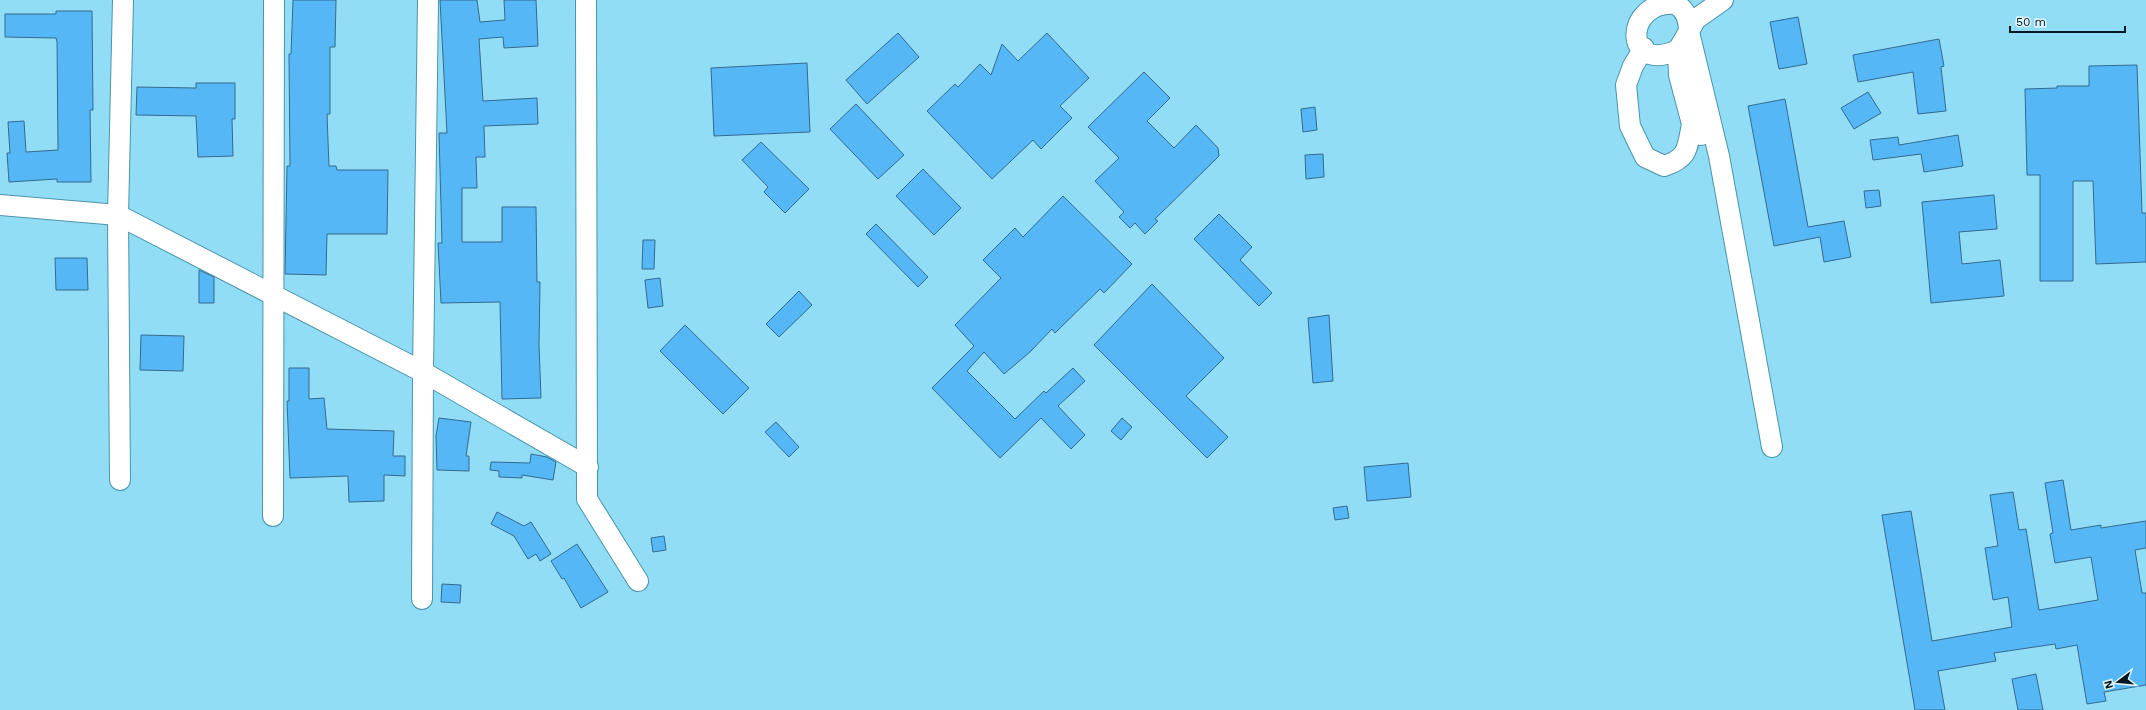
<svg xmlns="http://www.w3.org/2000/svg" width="2146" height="710" font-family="'Work Sans',sans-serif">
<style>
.building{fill:#56b7f7;stroke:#346a8e}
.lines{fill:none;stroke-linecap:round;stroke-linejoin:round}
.minor-casing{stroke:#4994ab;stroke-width:22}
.minor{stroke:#fff;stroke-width:20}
</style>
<rect width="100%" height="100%" fill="#92ddf6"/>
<path class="building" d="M 293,0 L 336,0 L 335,47 L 330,47 L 330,114 L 327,114 L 329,166 L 336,166 L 337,170 L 388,170 L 387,234 L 327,234 L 326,275 L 285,274 L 287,166 L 290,166 L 289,54 L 291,54 Z
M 440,0 L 477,0 L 480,22 L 505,20 L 504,0 L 536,0 L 538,46 L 504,48 L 503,37 L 479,39 L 483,101 L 537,98 L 538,124 L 484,126 L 485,157 L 476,157 L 477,188 L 462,188 L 462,242 L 502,242 L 502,207 L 536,207 L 537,282 L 540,282 L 539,345 L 541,398 L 502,399 L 500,302 L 441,303 L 438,243 L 442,243 L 439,133 L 447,133 Z
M 56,11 L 92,11 L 93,110 L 90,110 L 91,182 L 57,182 L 57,179 L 9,182 L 7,153 L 10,153 L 8,122 L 24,121 L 26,152 L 58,150 L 57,42 L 56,38 L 5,37 L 5,14 L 56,14 Z
M 1798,17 L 1807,64 L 1779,69 L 1770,22 Z
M 898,33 L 919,57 L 867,104 L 846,80 Z
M 1047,33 L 1089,78 L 1060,106 L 1072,118 L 1041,149 L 1033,140 L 992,179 L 927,111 L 955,84 L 958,87 L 980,64 L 991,75 L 1002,44 L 1018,61 Z
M 1939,39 L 1944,66 L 1941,67 L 1946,111 L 1918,114 L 1913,72 L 1858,82 L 1853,55 Z
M 807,63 L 810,132 L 714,136 L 711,68 Z
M 2137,65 L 2142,213 L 2146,213 L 2146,262 L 2096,264 L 2093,181 L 2073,181 L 2073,281 L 2040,281 L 2040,175 L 2027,175 L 2025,89 L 2057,88 L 2057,86 L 2089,86 L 2089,66 Z
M 1144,72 L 1170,98 L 1147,121 L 1174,148 L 1196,125 L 1218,148 L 1219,156 L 1155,219 L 1158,221 L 1145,234 L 1135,223 L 1130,228 L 1119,217 L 1124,212 L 1095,181 L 1119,158 L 1088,127 Z
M 196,83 L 235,83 L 235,119 L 232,119 L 233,156 L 198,157 L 196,116 L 136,115 L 137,87 L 196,88 Z
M 1868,92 L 1881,113 L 1854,129 L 1841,108 Z
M 1785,99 L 1808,227 L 1844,221 L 1851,257 L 1824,262 L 1820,237 L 1774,246 L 1748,106 Z
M 856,104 L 904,155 L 878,179 L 830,129 Z
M 1315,107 L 1317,130 L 1303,132 L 1301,109 Z
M 1958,135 L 1963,166 L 1924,172 L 1921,154 L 1873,160 L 1870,140 L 1898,137 L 1899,145 Z
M 761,142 L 809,189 L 785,213 L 764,192 L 768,187 L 742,160 Z
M 1323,154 L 1324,177 L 1306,179 L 1305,155 Z
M 923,169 L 961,208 L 934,235 L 896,196 Z
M 1879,190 L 1881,206 L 1866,208 L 1864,191 Z
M 1994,195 L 1997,229 L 1959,232 L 1962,264 L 2000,260 L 2004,296 L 1931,303 L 1922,202 Z
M 1063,196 L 1132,264 L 1104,293 L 1100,289 L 1055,333 L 1052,329 L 1030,352 L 1004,374 L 984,352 L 967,371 L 1015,419 L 1044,391 L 1046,393 L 1073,368 L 1085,381 L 1058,406 L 1085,435 L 1071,449 L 1041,418 L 1000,458 L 932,388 L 974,346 L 955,325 L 1001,278 L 983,260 L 1015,228 L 1023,237 Z
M 1219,214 L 1252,247 L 1240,260 L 1272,293 L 1259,306 L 1194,239 Z
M 876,224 L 928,277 L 918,287 L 866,234 Z
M 643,240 L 655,240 L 654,269 L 642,269 Z
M 55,258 L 87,258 L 88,290 L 56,290 Z
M 199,270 L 214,277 L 214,303 L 199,303 Z
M 660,278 L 663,306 L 648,308 L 645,280 Z
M 1152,284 L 1224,358 L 1186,396 L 1228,437 L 1207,458 L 1094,345 Z
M 799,291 L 812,305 L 779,337 L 766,324 Z
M 1329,315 L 1333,381 L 1313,383 L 1308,318 Z
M 685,325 L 749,388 L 723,414 L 660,351 Z
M 141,335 L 184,336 L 183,371 L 140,370 Z
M 289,368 L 309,368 L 309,399 L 324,398 L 327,429 L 394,431 L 393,456 L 405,456 L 405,476 L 384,475 L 384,501 L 349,502 L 348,476 L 290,478 L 287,401 L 289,401 Z
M 439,418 L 471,422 L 466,456 L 469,456 L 469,471 L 437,470 L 436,436 Z
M 1122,418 L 1132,427 L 1121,440 L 1111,431 Z
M 776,422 L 799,447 L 789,457 L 765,432 Z
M 531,454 L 547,457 L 556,462 L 553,480 L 522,475 L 522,478 L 499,477 L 499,471 L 490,470 L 491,462 L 530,463 Z
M 1408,463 L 1411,497 L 1367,501 L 1364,467 Z
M 2063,480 L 2071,530 L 2101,525 L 2101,528 L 2146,521 L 2146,548 L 2135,550 L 2142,593 L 2146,593 L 2146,685 L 2104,692 L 2106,701 L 2087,704 L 2077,645 L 2056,649 L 2055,644 L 1994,653 L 1996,661 L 1938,671 L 1945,710 L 1915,710 L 1882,515 L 1911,511 L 1932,641 L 2012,627 L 2008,597 L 1993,600 L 1985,548 L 1998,546 L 1990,495 L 2013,492 L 2019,530 L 2026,529 L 2039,610 L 2098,600 L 2091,557 L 2055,563 L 2050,534 L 2053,533 L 2045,483 Z
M 1347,506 L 1349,518 L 1335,520 L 1333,508 Z
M 497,512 L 524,526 L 531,522 L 551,554 L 540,561 L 536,554 L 528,559 L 514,536 L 491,524 Z
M 664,536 L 666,550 L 653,552 L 651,538 Z
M 577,544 L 608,592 L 581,608 L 564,578 L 562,579 L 551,561 Z
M 442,584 L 461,585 L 460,603 L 441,602 Z
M 2036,674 L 2043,710 L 2018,710 L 2012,679 Z"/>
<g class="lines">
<g class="minor-casing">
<path id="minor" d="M 586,0 L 587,499 L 638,581
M 1644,48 L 1633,66 L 1626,85 L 1630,126 L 1645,157 L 1664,166 C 1689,158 1687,148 1692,124
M 1678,50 C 1621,75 1625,0 1675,4 C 1686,9 1689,21 1689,32 L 1719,156 L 1772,447
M 1701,135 L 1692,124 L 1679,75 L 1678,50 L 1696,19 L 1723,0
M 0,205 L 118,215 L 423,372 L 588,467
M 120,480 L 118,215 L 123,0
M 273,516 L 274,0
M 422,599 L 423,372 L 428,0"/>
</g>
<use href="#minor" class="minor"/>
</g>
<g transform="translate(2118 682) rotate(254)" stroke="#e0f5fc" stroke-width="3" paint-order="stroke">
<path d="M0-3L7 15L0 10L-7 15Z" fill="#001821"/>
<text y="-6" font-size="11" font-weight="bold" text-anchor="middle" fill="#001821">N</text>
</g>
<path d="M2010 26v6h115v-6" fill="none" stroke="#001821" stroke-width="2"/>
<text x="2016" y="26" font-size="12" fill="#001821" stroke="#e0f5fc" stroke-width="3" paint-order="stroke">50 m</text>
</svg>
